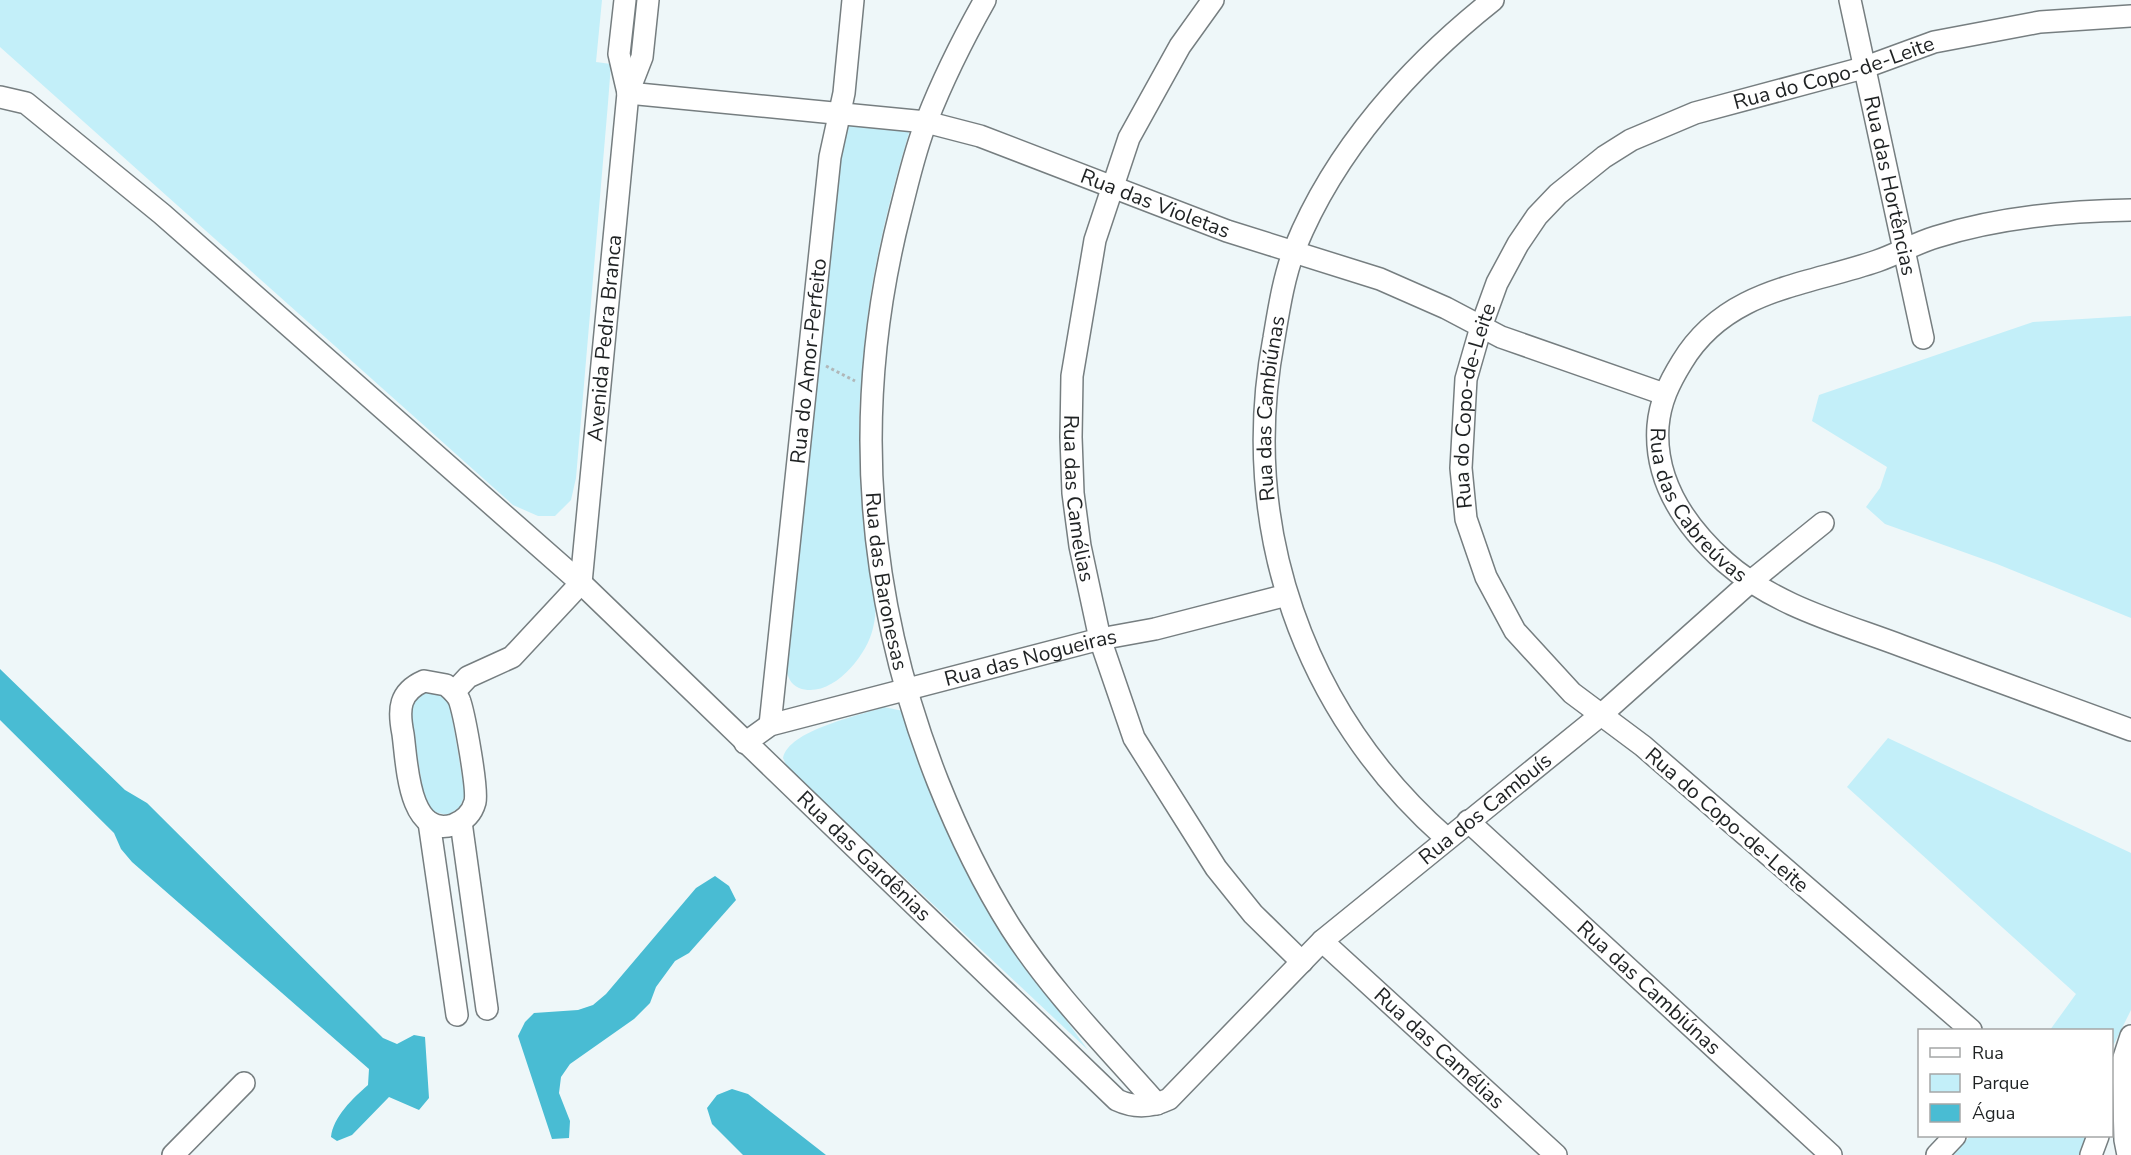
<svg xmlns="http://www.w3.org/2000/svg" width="2131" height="1155" font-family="'Nunito Sans',sans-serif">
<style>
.green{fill:#c3eff9}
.water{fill:#49bcd3}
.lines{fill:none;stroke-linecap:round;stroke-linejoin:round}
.minor-casing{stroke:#767e80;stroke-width:24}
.path{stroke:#b0b7b9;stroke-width:3;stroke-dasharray:3 3;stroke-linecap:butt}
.minor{stroke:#fff;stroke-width:21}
.labels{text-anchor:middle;stroke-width:6;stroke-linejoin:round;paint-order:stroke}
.street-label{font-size:21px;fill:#1f2223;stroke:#fff}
</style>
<rect width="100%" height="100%" fill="#eef7f9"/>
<path class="green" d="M 0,0 L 602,0 L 596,62 L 611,64 L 608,103 L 576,478 L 571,500 L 555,516 L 538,516 L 513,505 L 0,47 Z
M 847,120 L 907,128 L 909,133 C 886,210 868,285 863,365 C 862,383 859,401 859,419 C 859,460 866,502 869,542 C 871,568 880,602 873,628 C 867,656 831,700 799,688 C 790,684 787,676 786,666 L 843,127 Z
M 2131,316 L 2131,618 L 1997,564 L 1885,524 L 1866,507 L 1880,488 L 1887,467 L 1812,421 L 1819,395 L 2033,322 Z
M 427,692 L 440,695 L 450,705 L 465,794 L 460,807 L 448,815 L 434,812 L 425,802 L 410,713 L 415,700 Z
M 884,707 L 903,711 L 954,848 L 1000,930 L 1088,1050 L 787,767 L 783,758 C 789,730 858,716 884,707 Z
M 1888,738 L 2131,853 L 2131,1010 L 2112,1048 L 2112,1030 L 2050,1030 L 2076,994 L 1847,787 Z
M 1970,1136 L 2086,1136 L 2081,1155 L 1954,1155 Z"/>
<path class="water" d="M 0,669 L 125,790 L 147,803 L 383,1038 L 397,1044 L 414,1035 L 425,1037 L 429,1098 L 419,1110 L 389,1097 L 352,1135 L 337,1141 L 331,1137 C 333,1117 353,1098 368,1085 L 369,1069 L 132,862 L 121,849 L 114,833 L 0,720 Z
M 715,876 L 729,886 L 736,900 L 689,953 L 675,961 L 656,987 L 650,1003 L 634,1019 L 570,1064 L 561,1077 L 559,1093 L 570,1121 L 569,1138 L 552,1139 L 518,1036 L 525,1022 L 534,1013 L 578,1010 L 593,1005 L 606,994 L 696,888 Z
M 732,1089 L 748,1094 L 826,1155 L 743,1155 L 712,1124 L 707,1108 L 717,1095 Z"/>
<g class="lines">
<g class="minor-casing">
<g id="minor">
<path d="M 625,0 L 619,54 L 628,93"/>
<path id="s1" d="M 985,0 C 963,39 943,79 927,120 C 915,149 908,182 900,213 C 851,406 865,597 938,782 C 958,832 982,882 1011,928 C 1052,992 1107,1047 1157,1104"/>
<path id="s2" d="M 1213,0 L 1180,46 L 1129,138 L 1095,240 L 1072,376 L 1071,437 L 1073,493 L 1080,546 L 1100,639 L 1134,738 L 1216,868 L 1253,914 L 1302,962"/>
<path id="s3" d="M 1850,0 L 1923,338"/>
<path id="s4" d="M 628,93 L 926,122 L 980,136 L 1227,231 L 1380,279 L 1446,308 L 1501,337 L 1664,394"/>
<path id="s5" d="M 0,97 L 26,103 L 162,214 L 581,583 L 1117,1100 C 1134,1108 1152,1107 1169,1099 L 1322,941 L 1602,714 L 1750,582 L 1823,523"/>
<path id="s6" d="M 2131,210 C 2065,211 1999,217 1936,237 C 1916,243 1897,254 1877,261 C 1804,286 1726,289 1682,362 C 1669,383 1660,402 1658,426 C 1654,481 1686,527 1725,562 C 1775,606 1841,623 1902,646 C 1978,674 2055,702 2131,730"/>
<path id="s7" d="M 581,583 L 628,93 L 642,57 L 648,0"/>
<path d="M 424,681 L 446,685 C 452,690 458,695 460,702 C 465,718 478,789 475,802 C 472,813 464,821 453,825 C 408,838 407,762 403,734 C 398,709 399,692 424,681 Z"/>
<path d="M 454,692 L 468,677 L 512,657 L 581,583"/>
<path id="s8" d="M 770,725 L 830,157 L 844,93 L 853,0"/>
<path id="s9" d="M 745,743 L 770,725 L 1100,639 L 1155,629 L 1287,595"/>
<path id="s10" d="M 1468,821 L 1831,1155"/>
<path d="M 429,822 L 457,1015"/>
<path d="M 461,822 L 487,1009"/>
<path id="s11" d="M 1446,838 C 1303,712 1238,526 1274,338 C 1279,308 1284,276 1295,248 C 1335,149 1411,65 1493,0"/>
<path id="s12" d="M 1322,941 L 1556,1155"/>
<path id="s13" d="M 1971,1030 L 1643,746 L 1572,693 L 1515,631 L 1486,577 L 1466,519 L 1461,468 L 1466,379 L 1481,327 L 1497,283 L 1518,244 L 1537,216 L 1558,194 L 1604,157 L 1631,140 L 1695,113 L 1863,68 L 1934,42 L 2040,22 L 2131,16"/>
<path d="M 2123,1062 L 2125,1140 L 2128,1155"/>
<path d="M 2119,1073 L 2131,1036"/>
<path d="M 173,1155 L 244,1083"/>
<path d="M 1937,1155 L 1955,1136"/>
<path d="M 2091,1155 L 2098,1136"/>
</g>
</g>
<path class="path" d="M 826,366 L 855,381"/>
<use href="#minor" class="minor"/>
</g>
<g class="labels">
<g class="street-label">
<text dy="7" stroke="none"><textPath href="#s13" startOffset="1384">Rua do Copo-de-Leite</textPath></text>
<text dy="7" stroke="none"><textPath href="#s3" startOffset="190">Rua das Hortências</textPath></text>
<text dy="7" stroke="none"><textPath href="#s4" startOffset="543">Rua das Violetas</textPath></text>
<text dy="7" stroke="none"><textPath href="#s7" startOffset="246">Avenida Pedra Branca</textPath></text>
<text dy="7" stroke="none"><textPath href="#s8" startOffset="366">Rua do Amor-Perfeito</textPath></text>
<text dy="7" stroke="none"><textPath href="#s13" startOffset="844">Rua do Copo-de-Leite</textPath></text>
<text dy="7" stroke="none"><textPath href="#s11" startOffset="483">Rua das Cambiúnas</textPath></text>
<text dy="7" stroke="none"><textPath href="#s2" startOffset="530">Rua das Camélias</textPath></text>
<text dy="7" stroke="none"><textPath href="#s6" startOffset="648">Rua das Cabreúvas</textPath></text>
<text dy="7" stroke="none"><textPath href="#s1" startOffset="602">Rua das Baronesas</textPath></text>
<text dy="7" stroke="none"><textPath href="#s9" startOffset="300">Rua das Nogueiras</textPath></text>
<text dy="7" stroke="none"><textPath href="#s5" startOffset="1989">Rua dos Cambuís</textPath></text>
<text transform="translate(1727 820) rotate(41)" y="7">Rua do Copo-de-Leite</text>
<text dy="7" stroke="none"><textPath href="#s5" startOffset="1154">Rua das Gardênias</textPath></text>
<text dy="7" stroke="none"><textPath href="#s10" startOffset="246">Rua das Cambiúnas</textPath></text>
<text dy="7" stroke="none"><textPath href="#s12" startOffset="159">Rua das Camélias</textPath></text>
</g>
</g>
<rect x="1918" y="1029" width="195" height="108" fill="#ffffff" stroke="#a5a7a7" stroke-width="1.5"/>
<rect x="1930" y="1048" width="30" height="9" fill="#ffffff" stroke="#a5a7a7" stroke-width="1.5"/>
<text x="1972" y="1059" font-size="18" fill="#1f2223">Rua</text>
<rect x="1930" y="1074" width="30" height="18" fill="#c3eff9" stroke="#a5a7a7" stroke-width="1.5"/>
<text x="1972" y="1089" font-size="18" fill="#1f2223">Parque</text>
<rect x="1930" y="1104" width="30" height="18" fill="#49bcd3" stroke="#a5a7a7" stroke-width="1.5"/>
<text x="1972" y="1119" font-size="18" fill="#1f2223">Água</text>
</svg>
